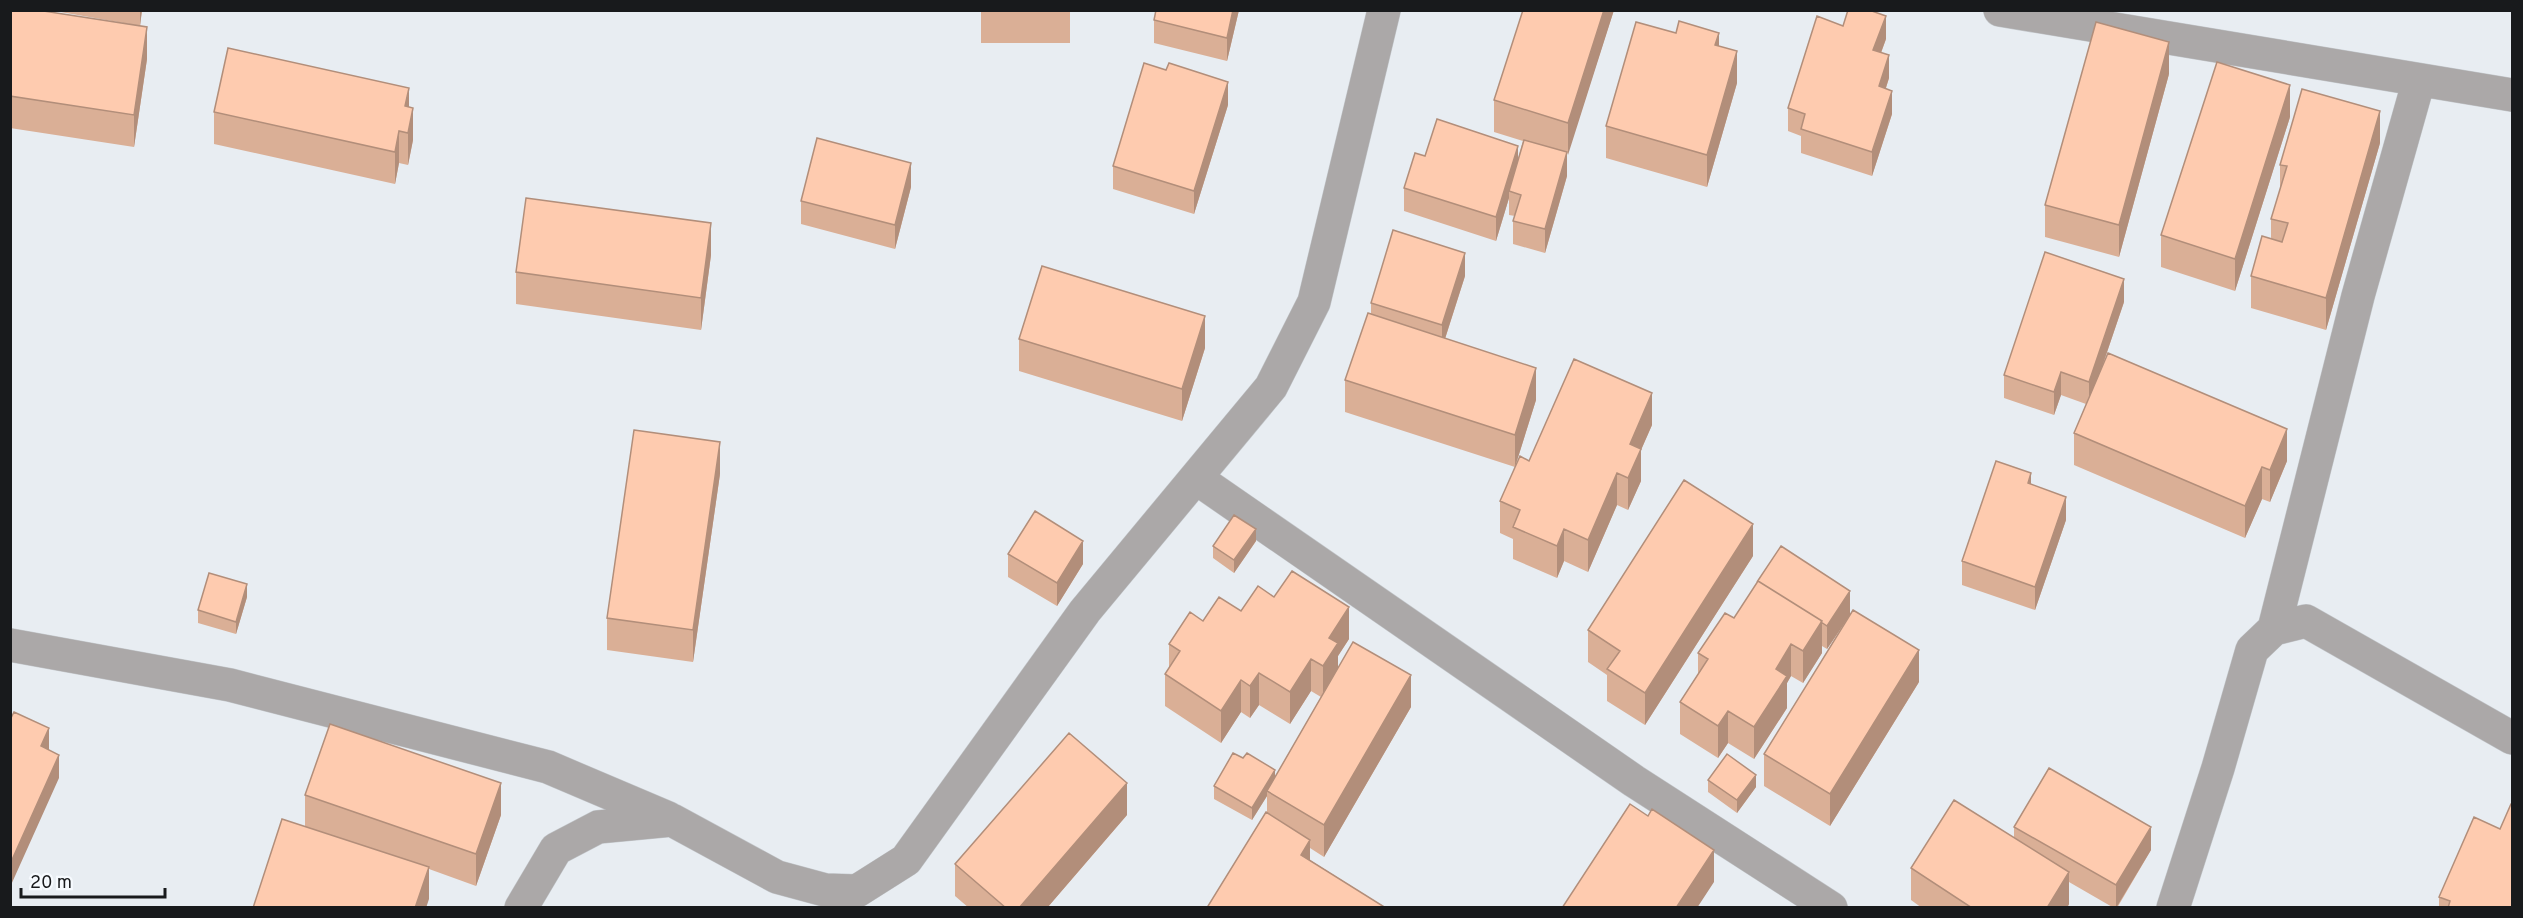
<svg xmlns="http://www.w3.org/2000/svg" width="2523" height="918" font-family="Overpass,sans-serif">
<style>
.lines{fill:none;stroke-linecap:round;stroke-linejoin:round}
.minor-casing{stroke:#c3c7cb;stroke-width:34}
.minor{stroke:#aba8a8;stroke-width:33}
.wall{fill:#daaf96}
.shaded-wall{fill:#b28e7a}
.building{fill:#fecbaf;stroke:#b28e7a;stroke-width:1.5}
</style>
<rect width="100%" height="100%" fill="#e8edf2"/>
<g class="lines">
<g class="minor-casing">
<path id="minor" d="M 2000,10 L 2512,95
M 1196,478 L 1634,781 L 1831,908
M 2274,629 L 2358,296 L 2419,80
M 10,645 L 230,685 L 548,767 L 668,818
M 521,908 L 556,849 L 598,827 L 672,820 L 777,877 L 825,890 L 857,891 L 906,860 L 1085,611 L 1271,387 L 1314,302 L 1384,10
M 2173,908 L 2218,768 L 2252,650 L 2274,629 L 2306,621 L 2512,738"/>
</g>
<use href="#minor" class="minor"/>
</g>
<path class="wall" d="M 10,10 L 135,25 L 49,10 L 142,10 L 140,26 L 147,59 L 134,147 L 10,128 Z
M 981,10 L 1070,10 L 1070,43 L 981,43 Z
M 1156,10 L 1239,10 L 1227,61 L 1154,43 L 1154,20 Z
M 1614,10 L 1567,155 L 1567,176 L 1545,253 L 1513,244 L 1513,221 L 1515,216 L 1509,215 L 1509,198 L 1496,241 L 1404,211 L 1404,188 L 1425,156 L 1518,159 L 1523,141 L 1494,132 L 1494,100 Z
M 1886,39 L 1881,53 L 1889,78 L 1886,88 L 1892,114 L 1872,176 L 1801,153 L 1801,136 L 1788,131 L 1788,108 Z
M 1719,46 L 1737,83 L 1707,187 L 1606,158 L 1606,126 Z
M 2169,74 L 2119,257 L 2045,237 L 2045,205 Z
M 1228,105 L 1194,214 L 1113,189 L 1113,166 Z
M 409,107 L 413,140 L 408,165 L 399,163 L 395,184 L 214,144 L 214,112 Z
M 2290,117 L 2235,291 L 2161,267 L 2161,235 Z
M 2380,143 L 2326,330 L 2251,308 L 2251,276 L 2271,239 L 2271,219 L 2280,190 L 2280,165 Z
M 911,187 L 895,249 L 801,224 L 801,201 Z
M 711,255 L 701,330 L 516,304 L 516,272 Z
M 1465,276 L 1445,339 L 1536,400 L 1515,467 L 1345,412 L 1345,380 L 1371,314 L 1371,303 Z
M 2124,302 L 2100,373 L 2287,461 L 2270,502 L 2262,499 L 2245,538 L 2074,465 L 2074,433 L 2086,404 L 2061,395 L 2054,415 L 2004,398 L 2004,375 Z
M 1019,339 L 1205,348 L 1182,421 L 1019,371 Z
M 1652,425 L 1641,450 L 1641,481 L 1628,510 L 1617,505 L 1588,572 L 1564,561 L 1557,578 L 1513,559 L 1513,539 L 1500,533 L 1500,501 L 1529,461 Z
M 720,474 L 693,662 L 607,650 L 607,618 Z
M 2031,485 L 2066,520 L 2035,610 L 1962,585 L 1962,561 Z
M 1256,541 L 1234,573 L 1213,558 L 1213,546 Z
M 1008,554 L 1083,564 L 1057,606 L 1008,577 Z
M 1753,556 L 1645,725 L 1607,701 L 1607,675 L 1588,662 L 1588,630 Z
M 247,597 L 236,634 L 198,623 L 198,610 Z
M 1274,597 L 1349,639 L 1338,656 L 1338,668 L 1411,707 L 1324,857 L 1310,848 L 1310,860 L 1386,908 L 1208,908 L 1208,906 L 1267,813 L 1267,796 L 1252,820 L 1214,799 L 1214,786 L 1275,777 L 1321,697 L 1311,691 L 1290,724 L 1259,705 L 1250,718 L 1241,712 L 1221,743 L 1165,706 L 1165,674 L 1169,668 L 1169,644 L 1203,621 L 1241,611 Z
M 1850,615 L 1827,649 L 1822,646 L 1822,653 L 1803,683 L 1791,676 L 1787,683 L 1787,708 L 1754,759 L 1728,743 L 1718,758 L 1680,734 L 1680,702 L 1698,674 L 1698,653 L 1734,618 Z
M 1919,682 L 1830,826 L 1764,786 L 1764,754 Z
M 1708,780 L 1756,787 L 1737,813 L 1708,792 Z
M 305,795 L 501,815 L 476,886 L 429,869 L 429,899 L 305,827 Z
M 1127,815 L 1047,908 L 969,908 L 955,896 L 955,864 Z
M 2014,827 L 2151,850 L 2117,908 L 2114,908 L 2069,882 L 2069,904 L 2067,908 L 1922,908 L 1911,900 L 1911,868 L 2014,837 Z
M 2439,897 L 2512,908 L 2439,908 Z"/>
<path class="shaded-wall" d="M 140,10 L 142,10 L 140,26 Z
M 1233,10 L 1239,10 L 1227,61 L 1227,38 Z
M 1604,10 L 1614,10 L 1568,155 L 1568,123 Z
M 1886,16 L 1886,39 L 1873,74 L 1873,50 Z
M 147,27 L 147,59 L 134,147 L 134,115 Z
M 1719,33 L 1719,65 L 1715,45 Z
M 2169,42 L 2169,74 L 2119,257 L 2119,225 Z
M 1737,51 L 1737,83 L 1707,187 L 1707,155 Z
M 1889,55 L 1889,78 L 1879,109 L 1879,86 Z
M 1228,82 L 1228,105 L 1194,214 L 1194,191 Z
M 2290,85 L 2290,117 L 2235,291 L 2235,259 Z
M 409,88 L 409,120 L 405,106 Z
M 1892,91 L 1892,114 L 1872,176 L 1872,152 Z
M 413,108 L 413,140 L 408,165 L 408,133 Z
M 2380,111 L 2380,143 L 2326,330 L 2326,298 Z
M 399,131 L 399,163 L 395,184 L 395,152 Z
M 1518,146 L 1518,169 L 1509,191 L 1509,198 L 1496,241 L 1496,217 Z
M 1567,152 L 1567,176 L 1545,253 L 1545,229 Z
M 911,163 L 911,187 L 895,249 L 895,225 Z
M 711,223 L 711,255 L 701,330 L 701,298 Z
M 1465,253 L 1465,276 L 1442,348 L 1442,325 Z
M 2124,279 L 2124,302 L 2089,405 L 2089,382 Z
M 1205,316 L 1205,348 L 1182,421 L 1182,389 Z
M 1536,368 L 1536,400 L 1515,467 L 1515,435 Z
M 2061,372 L 2061,395 L 2054,415 L 2054,392 Z
M 1652,393 L 1652,425 L 1641,450 L 1641,481 L 1628,510 L 1628,478 L 1630,444 Z
M 2287,429 L 2287,461 L 2270,502 L 2270,470 Z
M 720,442 L 720,474 L 693,662 L 693,630 Z
M 2262,467 L 2262,499 L 2245,538 L 2245,506 Z
M 1617,473 L 1617,505 L 1588,572 L 1588,540 Z
M 2031,473 L 2031,496 L 2028,483 Z
M 2066,497 L 2066,520 L 2035,610 L 2035,587 Z
M 1753,524 L 1753,556 L 1645,725 L 1645,693 Z
M 1256,529 L 1256,541 L 1234,573 L 1234,560 Z
M 1564,529 L 1564,561 L 1557,578 L 1557,546 Z
M 1083,541 L 1083,564 L 1057,606 L 1057,583 Z
M 247,584 L 247,597 L 236,634 L 236,622 Z
M 1850,591 L 1850,615 L 1827,649 L 1827,626 Z
M 1349,607 L 1349,639 L 1338,656 L 1338,675 L 1323,698 L 1323,666 L 1329,638 Z
M 1822,621 L 1822,653 L 1803,683 L 1803,651 Z
M 1791,644 L 1791,676 L 1787,683 L 1787,708 L 1754,759 L 1754,727 L 1776,669 Z
M 1919,650 L 1919,682 L 1830,826 L 1830,794 Z
M 1311,659 L 1311,691 L 1290,724 L 1290,692 Z
M 1259,673 L 1259,705 L 1250,718 L 1250,686 Z
M 1411,675 L 1411,707 L 1324,857 L 1324,825 Z
M 1241,680 L 1241,712 L 1221,743 L 1221,711 Z
M 1728,711 L 1728,743 L 1718,758 L 1718,726 Z
M 49,728 L 49,751 L 41,746 Z
M 59,755 L 59,778 L 11,885 L 11,862 Z
M 1275,770 L 1275,782 L 1267,791 L 1267,796 L 1252,820 L 1252,808 Z
M 1756,775 L 1756,787 L 1737,813 L 1737,800 Z
M 501,783 L 501,815 L 476,886 L 476,854 Z
M 1127,783 L 1127,815 L 1047,908 L 1019,908 Z
M 2151,827 L 2151,850 L 2116,908 L 2116,885 Z
M 1310,840 L 1310,872 L 1301,855 Z
M 1714,850 L 1714,882 L 1697,908 L 1676,908 Z
M 429,867 L 429,899 L 426,908 L 415,908 Z
M 2069,872 L 2069,904 L 2067,908 L 2047,908 Z"/>
<path class="building" d="M 10,10 L 37,10 L 147,27 L 134,115 L 10,96 Z
M 981,10 L 1070,10 L 1070,11 L 981,11 Z
M 1156,10 L 1233,10 L 1227,38 L 1154,20 Z
M 1523,10 L 1604,10 L 1568,123 L 1494,100 Z
M 1848,10 L 1869,10 L 1886,16 L 1873,50 L 1889,55 L 1879,86 L 1892,91 L 1872,152 L 1801,129 L 1805,114 L 1788,108 L 1817,16 L 1843,26 Z
M 1679,21 L 1719,33 L 1715,45 L 1737,51 L 1707,155 L 1606,126 L 1636,22 L 1676,33 Z
M 2096,22 L 2169,42 L 2119,225 L 2045,205 Z
M 228,48 L 409,88 L 405,106 L 413,108 L 408,133 L 399,131 L 395,152 L 214,112 Z
M 2217,62 L 2290,85 L 2235,259 L 2161,235 Z
M 1144,63 L 1166,70 L 1169,63 L 1228,82 L 1194,191 L 1113,166 Z
M 2302,89 L 2380,111 L 2326,298 L 2251,276 L 2262,236 L 2282,242 L 2288,223 L 2271,219 L 2287,166 L 2280,165 Z
M 1437,119 L 1518,146 L 1496,217 L 1404,188 L 1415,153 L 1425,156 Z
M 817,138 L 911,163 L 895,225 L 801,201 Z
M 1524,140 L 1567,152 L 1545,229 L 1513,221 L 1521,195 L 1509,191 Z
M 526,198 L 711,223 L 701,298 L 516,272 Z
M 1393,230 L 1465,253 L 1442,325 L 1371,303 Z
M 2045,252 L 2124,279 L 2089,382 L 2061,372 L 2054,392 L 2004,375 Z
M 1042,266 L 1205,316 L 1182,389 L 1019,339 Z
M 1368,313 L 1536,368 L 1515,435 L 1345,380 Z
M 2108,353 L 2287,429 L 2270,470 L 2262,467 L 2245,506 L 2074,433 Z
M 1574,359 L 1652,393 L 1630,444 L 1641,449 L 1628,478 L 1617,473 L 1588,540 L 1564,529 L 1557,546 L 1513,527 L 1520,510 L 1500,501 L 1520,456 L 1529,461 Z
M 634,430 L 720,442 L 693,630 L 607,618 Z
M 1996,461 L 2031,473 L 2028,483 L 2066,497 L 2035,587 L 1962,561 Z
M 1684,480 L 1753,524 L 1645,693 L 1607,669 L 1620,651 L 1588,630 Z
M 1035,511 L 1083,541 L 1057,583 L 1008,554 Z
M 1234,515 L 1256,529 L 1234,560 L 1213,546 Z
M 1781,546 L 1850,591 L 1827,626 L 1821,622 L 1822,621 L 1758,581 L 1757,582 Z
M 1292,571 L 1349,607 L 1329,638 L 1338,643 L 1323,666 L 1311,659 L 1290,692 L 1259,673 L 1250,686 L 1241,680 L 1221,711 L 1165,674 L 1180,651 L 1169,644 L 1190,612 L 1203,621 L 1219,597 L 1241,611 L 1258,586 L 1274,597 Z
M 209,573 L 247,584 L 236,622 L 198,610 Z
M 1758,581 L 1822,621 L 1803,651 L 1791,644 L 1776,669 L 1787,676 L 1754,727 L 1728,711 L 1718,726 L 1680,702 L 1708,659 L 1698,653 L 1725,613 L 1734,618 Z
M 1853,610 L 1919,650 L 1830,794 L 1764,754 Z
M 1353,642 L 1411,675 L 1324,825 L 1267,791 Z
M 14,712 L 49,728 L 41,746 L 59,755 L 11,862 L 10,720 Z
M 330,724 L 501,783 L 476,854 L 305,795 Z
M 1069,733 L 1127,783 L 1019,908 L 1006,908 L 955,864 Z
M 1233,753 L 1243,758 L 1247,753 L 1275,770 L 1252,808 L 1214,786 Z
M 1727,754 L 1756,775 L 1737,800 L 1708,780 Z
M 2049,768 L 2151,827 L 2116,885 L 2014,827 Z
M 1954,800 L 2069,872 L 2047,908 L 1972,908 L 1911,868 Z
M 1630,804 L 1648,816 L 1652,809 L 1714,850 L 1676,908 L 1562,908 Z
M 2511,804 L 2512,804 L 2512,908 L 2448,908 L 2450,901 L 2439,897 L 2474,817 L 2500,829 Z
M 1266,812 L 1310,840 L 1301,855 L 1386,908 L 1211,908 L 1208,906 Z
M 282,819 L 429,867 L 415,908 L 253,908 Z"/>
<rect width="2523" height="918" fill="none" stroke="#181a1c" stroke-width="24"/>
<path d="M21 888v9h144v-9" fill="none" stroke="#181a1c" stroke-width="3"/>
<text x="30" y="888" font-size="18" fill="#181a1c" stroke="#f6fafe" stroke-width="4.5" paint-order="stroke">20 m</text>
</svg>
